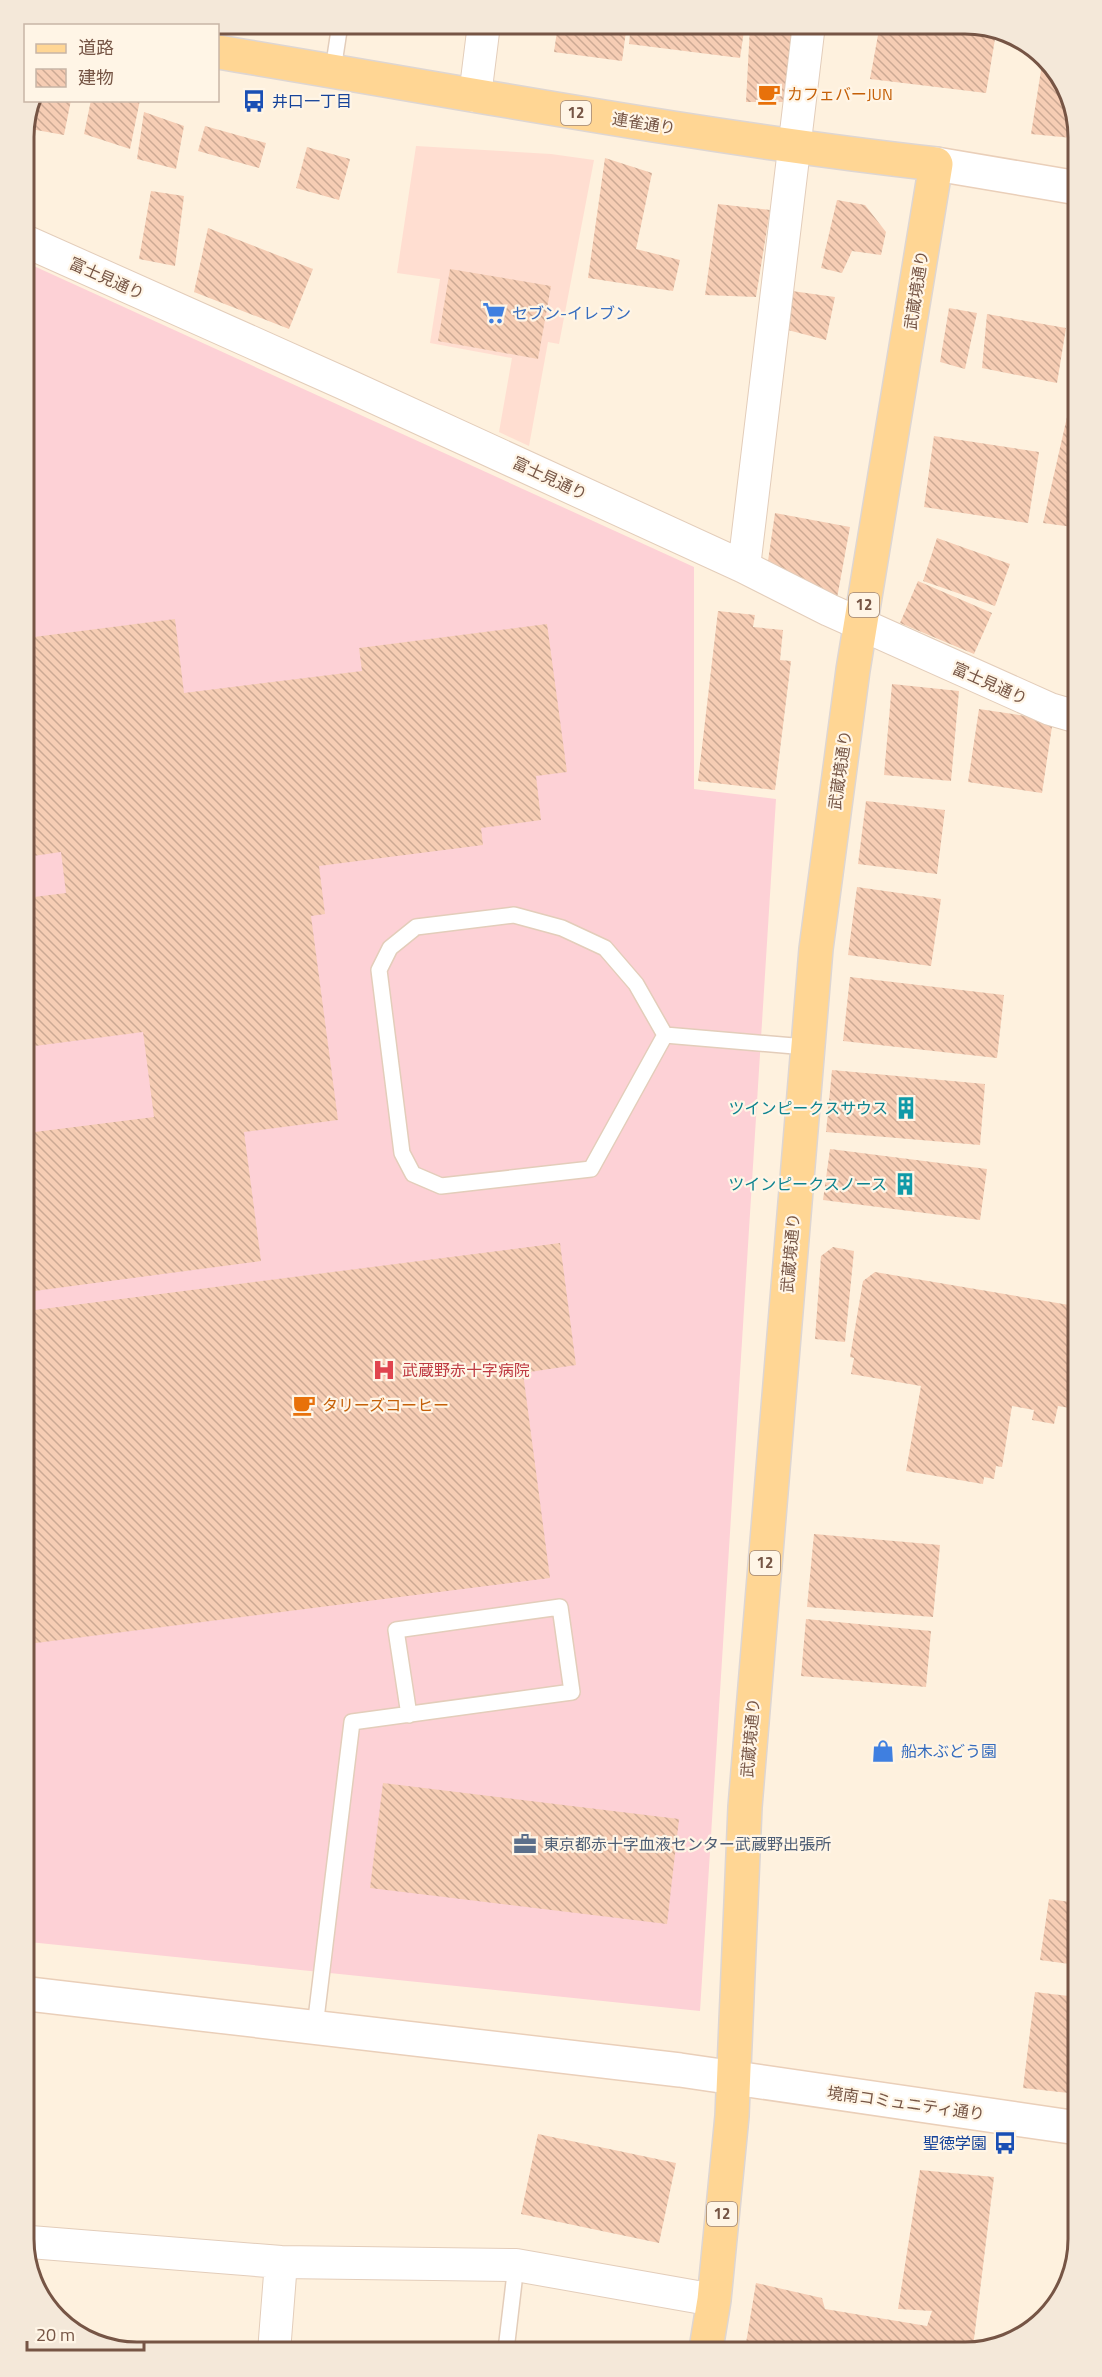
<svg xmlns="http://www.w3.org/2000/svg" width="1102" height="2377" font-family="'Titillium Web','Noto Sans JP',sans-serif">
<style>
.commercial{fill:#ffded1}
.medical{fill:#fdd1d6}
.building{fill:url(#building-back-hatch)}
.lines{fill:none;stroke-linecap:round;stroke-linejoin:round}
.lane-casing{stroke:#e3cdba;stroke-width:18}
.street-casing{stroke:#e3cdba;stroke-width:34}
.secondary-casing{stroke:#eacfb9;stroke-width:36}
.primary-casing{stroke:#ded6d2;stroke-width:36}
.lane{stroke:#fff;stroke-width:15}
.street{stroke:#fff;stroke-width:32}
.secondary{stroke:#fff;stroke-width:33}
.primary{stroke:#ffd694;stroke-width:33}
.labels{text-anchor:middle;stroke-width:4.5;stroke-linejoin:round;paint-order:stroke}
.shield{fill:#fff5e6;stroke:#9f8575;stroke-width:1.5}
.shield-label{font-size:15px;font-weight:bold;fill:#765545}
.food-label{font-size:16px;fill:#c56008;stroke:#fff5e6;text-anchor:start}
.transit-label{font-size:16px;fill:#164399;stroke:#fff5e6;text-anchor:start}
.street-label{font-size:16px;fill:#765545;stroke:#fff5e6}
.shop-label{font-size:16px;fill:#366cbe;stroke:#fff5e6;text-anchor:start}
.culture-label{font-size:16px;fill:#0d838f;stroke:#fff5e6;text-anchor:end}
.health-label{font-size:16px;fill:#be3a42;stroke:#fff5e6;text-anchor:start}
.service-label{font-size:16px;fill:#4e5e75;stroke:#fff5e6;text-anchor:start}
.rim{fill:none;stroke:#765545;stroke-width:3}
</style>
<defs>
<pattern id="building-back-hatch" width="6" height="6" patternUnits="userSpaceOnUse" patternTransform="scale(1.5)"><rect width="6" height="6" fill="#f6cdb4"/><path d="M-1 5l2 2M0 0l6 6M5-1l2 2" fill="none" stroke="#cca994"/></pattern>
</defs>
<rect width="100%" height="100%" fill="#fef1de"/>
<path class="commercial" d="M 416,146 L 551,154 L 594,160 L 559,344 L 548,342 L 529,446 L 499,432 L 512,358 L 430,343 L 440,279 L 397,273 Z"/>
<path class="medical" d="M 25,262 L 694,567 L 694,789 L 776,799 L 700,2011 L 29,1942 Z"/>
<path class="building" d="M 558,24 L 627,24 L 622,61 L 554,52 Z
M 631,24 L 745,24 L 740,58 L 629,44 Z
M 880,24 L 972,24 L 996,33 L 986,93 L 870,79 Z
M 750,26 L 795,33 L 789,102 L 746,102 Z
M 1042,64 L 1046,65 L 1072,101 L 1072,138 L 1031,134 Z
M 38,100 L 71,100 L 64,135 L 25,128 Z
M 91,100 L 140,100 L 130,149 L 84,134 Z
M 144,112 L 184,126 L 176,169 L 137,159 Z
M 205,126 L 266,143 L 259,168 L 198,151 Z
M 307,147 L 350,159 L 339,200 L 296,188 Z
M 605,158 L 652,173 L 636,249 L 680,260 L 673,291 L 588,278 Z
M 151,191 L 184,196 L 175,266 L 139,259 Z
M 837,200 L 865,205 L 886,232 L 881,255 L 852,251 L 842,273 L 821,268 Z
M 718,204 L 770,210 L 756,297 L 705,295 Z
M 208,228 L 313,269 L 289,329 L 194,292 Z
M 450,269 L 551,286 L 538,359 L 438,341 Z
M 792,291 L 835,297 L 826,340 L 784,329 Z
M 949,308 L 977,313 L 965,369 L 940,362 Z
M 987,314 L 1066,328 L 1057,383 L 982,368 Z
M 1072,395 L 1073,395 L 1073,527 L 1043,523 Z
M 934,436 L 1039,452 L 1028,523 L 924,507 Z
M 775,513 L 850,527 L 837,598 L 768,561 Z
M 937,538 L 1010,564 L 995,606 L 923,581 Z
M 918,581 L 992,613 L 974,654 L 900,623 Z
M 718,611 L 755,615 L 753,627 L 783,630 L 780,660 L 791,661 L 775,790 L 698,781 Z
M 175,619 L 184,693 L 362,671 L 359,648 L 547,624 L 567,772 L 536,776 L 541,820 L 481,828 L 483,845 L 319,866 L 325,914 L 311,916 L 338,1120 L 244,1132 L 261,1261 L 27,1292 L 27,1133 L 154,1117 L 143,1032 L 27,1047 L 26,898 L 66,893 L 61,852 L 26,857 L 26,638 Z
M 892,684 L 959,691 L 951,781 L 884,775 Z
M 979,709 L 1053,720 L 1042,793 L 968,782 Z
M 866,801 L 945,810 L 937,874 L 858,864 Z
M 857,887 L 941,899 L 931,966 L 848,955 Z
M 850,977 L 1004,995 L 997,1058 L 843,1041 Z
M 832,1070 L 985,1084 L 980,1145 L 826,1132 Z
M 830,1149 L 987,1169 L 980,1220 L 823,1200 Z
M 560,1243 L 576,1365 L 523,1373 L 550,1578 L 28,1644 L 27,1311 Z
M 833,1247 L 854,1251 L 845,1342 L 815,1339 L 821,1256 Z
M 875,1272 L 1075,1306 L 1076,1409 L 1058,1406 L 1054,1424 L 1032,1420 L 1034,1410 L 1012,1406 L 1002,1467 L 996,1466 L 994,1479 L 984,1477 L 983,1484 L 906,1471 L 921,1386 L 851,1374 L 854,1358 L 850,1357 L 863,1281 Z
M 814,1534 L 940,1545 L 933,1617 L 807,1607 Z
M 806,1619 L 931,1631 L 926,1687 L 801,1676 Z
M 383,1783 L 679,1819 L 667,1924 L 370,1888 Z
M 1049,1899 L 1077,1903 L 1077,1965 L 1040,1960 Z
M 1035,1992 L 1077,1997 L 1078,2094 L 1023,2088 Z
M 538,2134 L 676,2163 L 659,2243 L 521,2214 Z
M 920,2170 L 994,2177 L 973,2347 L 745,2349 L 756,2283 L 822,2298 L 825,2309 L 927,2326 L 932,2311 L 898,2309 Z"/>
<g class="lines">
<g class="lane-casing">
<path id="lane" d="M 333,70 L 340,24
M 514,915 L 562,928 L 605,948 L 636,984 L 665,1035 L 591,1169 L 441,1186 L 413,1174 L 402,1153 L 379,970 L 390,948 L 416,927 Z
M 665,1035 L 806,1047
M 315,2027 L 352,1722 L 572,1692 L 560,1607 L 396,1630 L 409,1715
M 506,2350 L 516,2265"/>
</g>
<g class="street-casing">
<path id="street" d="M 475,96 L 484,24
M 25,241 L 345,384 L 744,567 L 829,610 L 1050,709 L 1074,716
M 744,567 L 809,24
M 30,2242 L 281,2262 L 516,2265 L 714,2300
M 274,2352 L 281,2262"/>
</g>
<g class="secondary-casing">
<path id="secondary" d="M 936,164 L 1072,187
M 29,1994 L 680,2070 L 1078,2128"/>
</g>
<g class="primary-casing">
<path id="primary" d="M 218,52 C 457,91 695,137 936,164 L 853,670 L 816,949 L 745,1807 L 732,2116 L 714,2300 L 706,2349"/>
</g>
<use href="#lane" class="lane"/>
<use href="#street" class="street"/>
<use href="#secondary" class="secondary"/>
<use href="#primary" class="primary"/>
</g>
<defs>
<g id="cafe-bare" transform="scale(1.8)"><path d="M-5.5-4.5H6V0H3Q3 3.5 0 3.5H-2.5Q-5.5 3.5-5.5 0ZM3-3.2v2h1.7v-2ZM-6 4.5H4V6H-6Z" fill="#e8710a" stroke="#fff5e6" stroke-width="2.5" paint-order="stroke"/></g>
<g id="bus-bare" transform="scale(1.8)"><path d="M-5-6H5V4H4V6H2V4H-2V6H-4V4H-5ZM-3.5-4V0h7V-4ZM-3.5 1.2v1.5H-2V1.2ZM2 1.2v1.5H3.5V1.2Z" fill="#1a4fb4" stroke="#fff5e6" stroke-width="2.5" paint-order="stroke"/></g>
<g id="supermarket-bare" transform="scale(1.8)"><path d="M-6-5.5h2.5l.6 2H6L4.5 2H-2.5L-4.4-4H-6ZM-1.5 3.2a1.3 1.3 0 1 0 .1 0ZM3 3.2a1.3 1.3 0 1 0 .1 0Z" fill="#3f7fe0" stroke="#fff5e6" stroke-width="2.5" paint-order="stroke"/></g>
<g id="building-bare" transform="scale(1.8)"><path d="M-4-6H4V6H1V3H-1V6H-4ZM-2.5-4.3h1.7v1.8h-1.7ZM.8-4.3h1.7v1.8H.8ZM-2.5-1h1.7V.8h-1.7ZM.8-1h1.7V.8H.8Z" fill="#0f9aa8" stroke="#fff5e6" stroke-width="2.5" paint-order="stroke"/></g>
<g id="hospital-bare" transform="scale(1.8)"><path d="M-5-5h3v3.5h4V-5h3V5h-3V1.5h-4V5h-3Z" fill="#e0444e" stroke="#fff5e6" stroke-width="2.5" paint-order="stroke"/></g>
<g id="shop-bare" transform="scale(1.8)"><path d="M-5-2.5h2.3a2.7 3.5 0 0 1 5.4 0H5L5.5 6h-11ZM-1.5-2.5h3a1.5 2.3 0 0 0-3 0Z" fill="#3f7fe0" stroke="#fff5e6" stroke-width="2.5" paint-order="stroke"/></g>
<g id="office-bare" transform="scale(1.8)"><path d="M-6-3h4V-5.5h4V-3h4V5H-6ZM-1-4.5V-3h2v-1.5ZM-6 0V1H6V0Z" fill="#5c6f8a" stroke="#fff5e6" stroke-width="2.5" paint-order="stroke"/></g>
</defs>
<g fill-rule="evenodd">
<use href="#cafe-bare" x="769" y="94"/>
<use href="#bus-bare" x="254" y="101"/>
<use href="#supermarket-bare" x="494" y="313"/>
<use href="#building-bare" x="906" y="1108"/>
<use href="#building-bare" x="905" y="1184"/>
<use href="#hospital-bare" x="384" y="1370"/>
<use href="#cafe-bare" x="304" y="1405"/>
<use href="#shop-bare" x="883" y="1751"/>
<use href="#office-bare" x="525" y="1844"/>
<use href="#bus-bare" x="1005" y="2143"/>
</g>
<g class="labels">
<g class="shield">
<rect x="561" y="101" width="30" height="24" rx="4.5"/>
<rect x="849" y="593" width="30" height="24" rx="4.5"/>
<rect x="750" y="1551" width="30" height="24" rx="4.5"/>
<rect x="707" y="2202" width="30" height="24" rx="4.5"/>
</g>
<g class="shield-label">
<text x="576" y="118">12</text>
<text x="864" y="610">12</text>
<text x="765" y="1568">12</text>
<text x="722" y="2219">12</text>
</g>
<g class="food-label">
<text x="787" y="100">カフェバーJUN</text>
<text x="322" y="1411">タリーズコーヒー</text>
</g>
<g class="transit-label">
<text x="272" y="107">井口一丁目</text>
<text x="987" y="2149" text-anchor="end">聖徳学園</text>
</g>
<g class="street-label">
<text transform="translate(644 123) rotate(9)" y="6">連雀通り</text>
<text transform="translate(107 278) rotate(24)" y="6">富士見通り</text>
<text transform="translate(916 290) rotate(-81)" y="6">武蔵境通り</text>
<text transform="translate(550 478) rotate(25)" y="6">富士見通り</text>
<text transform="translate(990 683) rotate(24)" y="6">富士見通り</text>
<text transform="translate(840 770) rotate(-82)" y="6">武蔵境通り</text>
<text transform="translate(790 1253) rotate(-85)" y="6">武蔵境通り</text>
<text transform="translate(750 1738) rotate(-85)" y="6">武蔵境通り</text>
<text transform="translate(906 2103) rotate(8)" y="6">境南コミュニティ通り</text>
</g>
<g class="shop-label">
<text x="512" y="319">セブン-イレブン</text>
<text x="901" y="1757">船木ぶどう園</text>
</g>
<g class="culture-label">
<text x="888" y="1114">ツインピークスサウス</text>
<text x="887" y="1190">ツインピークスノース</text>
</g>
<g class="health-label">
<text x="402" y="1376">武蔵野赤十字病院</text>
</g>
<g class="service-label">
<text x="543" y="1850">東京都赤十字血液センター武蔵野出張所</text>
</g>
</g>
<path d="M0 0H1102V2377H0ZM137 34H965A103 103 0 0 1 1068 137V2239A103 103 0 0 1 965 2342H137A103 103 0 0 1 34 2239V137A103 103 0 0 1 137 34Z" fill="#f4e8d9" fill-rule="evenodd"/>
<path class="rim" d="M137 34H965A103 103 0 0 1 1068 137V2239A103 103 0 0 1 965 2342H137A103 103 0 0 1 34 2239V137A103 103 0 0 1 137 34Z"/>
<rect x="24" y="24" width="195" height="78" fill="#fff5e6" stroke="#c8b5a6" stroke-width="1.5"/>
<rect x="36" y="44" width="30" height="9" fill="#ffd694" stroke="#c8b5a6" stroke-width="1.5"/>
<text x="78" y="54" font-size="18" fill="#765545">道路</text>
<rect x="36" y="69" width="30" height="18" fill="url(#building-back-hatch)" stroke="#c8b5a6" stroke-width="1.5"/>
<text x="78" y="84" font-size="18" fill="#765545">建物</text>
<path d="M27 2341v9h117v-9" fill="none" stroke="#765545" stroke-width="3"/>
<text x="36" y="2341" font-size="18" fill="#765545" stroke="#fff5e6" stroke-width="4.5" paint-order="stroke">20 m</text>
</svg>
